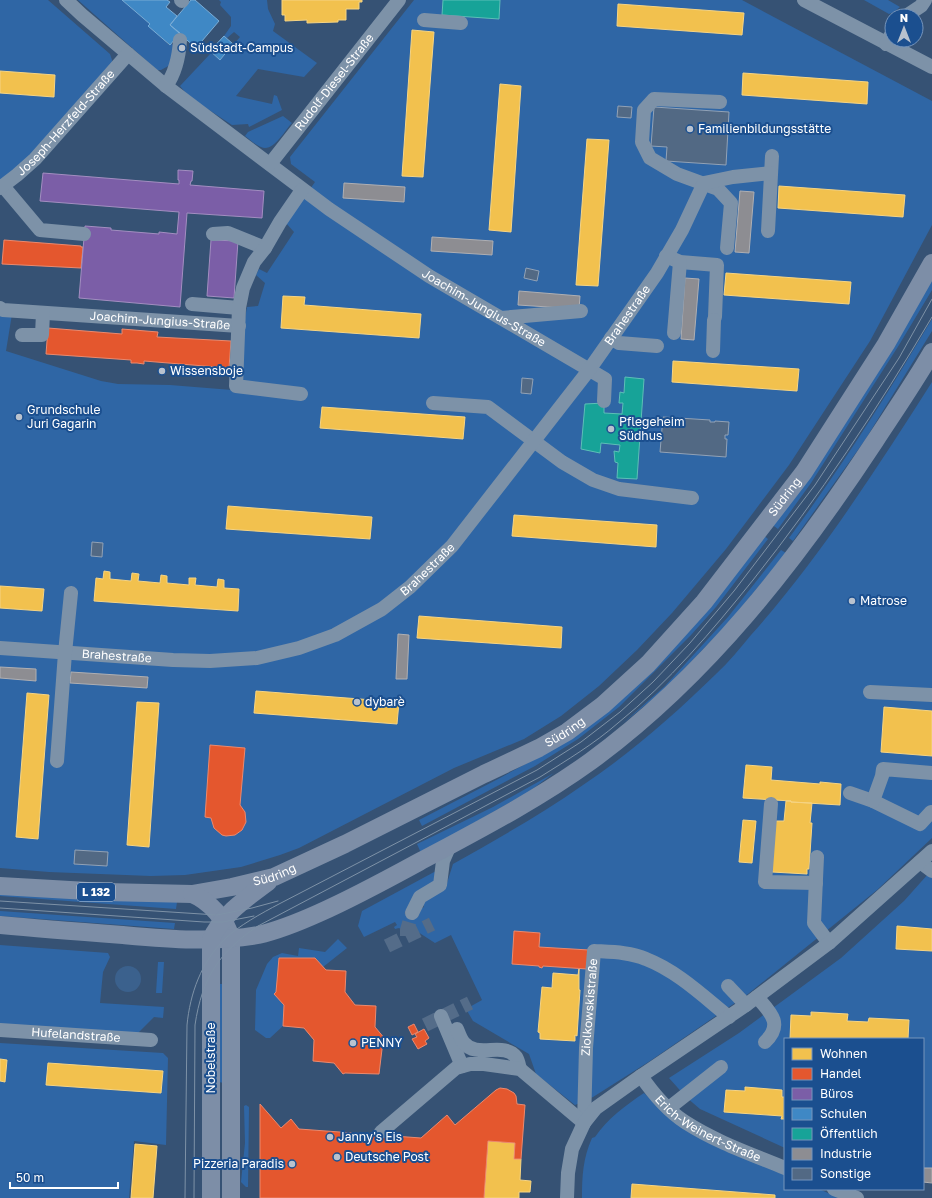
<svg xmlns="http://www.w3.org/2000/svg" width="932" height="1198" font-family="'Golos Text',sans-serif">
<style>
.green{fill:#2f66a5}
.water{fill:#3b618d}
.homes{fill:#f2c14e;stroke:#f6d483}
.shops{fill:#e4572e;stroke:#ec896d}
.offices{fill:#7b5ea7;stroke:#a38ec1}
.schools{fill:#3f88c5;stroke:#79acd6}
.public{fill:#17a398;stroke:#5dbfb7}
.industry{fill:#8d8d92;stroke:#afafb3}
.building{fill:#526984;stroke:#92a2b6}
.lines{fill:none;stroke-linecap:round;stroke-linejoin:round}
.minor-tunnel{stroke:#546c89;stroke-width:14;stroke-dasharray:14 7;stroke-linecap:butt}
.minor{stroke:#7d92a8;stroke-width:14}
.major{stroke:#7d8ea7;stroke-width:18}
.tram{stroke:#7e92a7;stroke-width:1}
.poi-dot{fill:#b9c2ce;stroke:#1b4f8f;stroke-width:1.5}
.labels{text-anchor:middle;stroke-width:4;stroke-linejoin:round;paint-order:stroke}
.shield{fill:#1b4f8f;stroke:#bbcadd;stroke-width:1}
.shield-label{font-size:11px;font-weight:bold;fill:#fff}
.poi-label{font-size:12px;fill:#fff;stroke:#1b4f8f;text-anchor:start}
.street-label{font-size:12px;fill:#fff;stroke:#1b4f8f}
</style>
<rect width="100%" height="100%" fill="#365274"/>
<path class="green" d="M 0,0 L 48,0 L 110,54 L 113,63 L 21,165 L 0,181 Z
M 78,0 L 122,0 L 150,24 L 149,26 L 169,45 L 171,43 L 176,48 L 172,64 L 161,70 L 157,70 Z
M 219,0 L 267,0 L 268,9 L 275,24 L 273,31 L 317,63 L 304,77 L 258,69 L 236,96 L 272,104 L 274,95 L 277,96 L 282,110 L 249,127 L 248,124 L 232,125 L 200,104 L 185,92 L 180,86 L 211,53 L 220,60 L 240,37 L 234,32 L 227,38 L 224,36 L 231,26 L 231,17 L 220,5 L 221,2 Z
M 414,0 L 742,0 L 932,101 L 932,225 L 870,341 L 789,465 L 726,549 L 672,613 L 637,650 L 599,686 L 561,716 L 524,739 L 454,768 L 299,848 L 280,855 L 241,867 L 185,875 L 151,876 L 49,872 L 0,868 L 0,311 L 12,314 L 6,351 L 101,381 L 118,384 L 170,385 L 232,390 L 247,307 L 258,306 L 265,283 L 256,275 L 259,269 L 267,273 L 294,232 L 286,223 L 315,182 L 291,164 L 290,157 Z
M 864,0 L 888,0 L 900,7 L 894,12 L 889,14 Z
M 283,116 L 292,123 C 285,130 273,153 261,147 C 256,145 250,140 245,136 L 248,132 Z
M 932,276 L 932,290 L 899,345 L 811,483 L 778,529 L 771,524 Z
M 932,319 L 932,331 L 865,440 L 793,541 L 789,538 C 841,468 887,395 932,319 Z
M 932,382 L 932,838 L 877,890 L 748,994 L 650,1061 L 593,1097 L 575,1105 L 536,1074 L 529,1054 L 473,1021 L 466,1009 L 482,1000 L 451,935 L 435,943 L 418,932 L 404,931 L 399,928 L 395,929 L 394,927 L 397,925 L 395,922 L 364,937 L 358,926 L 362,911 L 436,871 L 438,876 L 407,916 L 424,907 L 423,904 L 425,900 L 446,886 L 453,864 C 497,839 542,814 583,785 C 631,753 675,714 716,674 C 729,662 740,648 751,635 C 819,559 877,468 932,382 Z
M 763,535 L 768,539 L 716,607 L 691,635 L 619,707 L 578,739 L 535,766 L 422,826 L 419,820 L 500,778 L 562,744 Z
M 781,550 L 786,553 L 730,621 L 665,689 L 622,724 L 665,686 L 728,617 Z
M 554,773 L 527,793 L 421,853 L 417,844 L 493,807 Z
M 929,873 L 932,875 L 932,1168 L 923,1168 L 923,1039 L 785,1039 L 785,1148 L 700,1109 L 686,1097 L 669,1078 L 739,1033 L 841,958 L 904,901 Z
M 0,892 L 177,902 L 176,909 L 0,896 Z
M 0,911 L 175,923 L 174,929 L 0,916 Z
M 338,939 L 347,948 L 323,967 L 314,959 L 279,958 L 276,992 L 284,1005 L 283,1026 L 270,1038 L 266,1038 L 255,1030 L 256,990 L 267,964 L 273,957 L 282,953 L 298,956 L 299,948 L 325,952 Z
M 0,945 L 108,953 L 110,957 L 103,972 L 100,1003 L 164,1007 L 163,1018 L 154,1017 L 137,1034 L 0,1025 Z
M 158,962 L 164,962 L 162,993 L 156,993 Z
M 219,984 L 225,984 L 225,1083 L 218,1082 Z
M 0,1043 L 163,1053 L 168,1058 L 166,1145 L 134,1141 L 129,1198 L 0,1198 Z
M 644,1093 L 661,1109 L 785,1173 L 785,1189 L 819,1189 L 839,1198 L 582,1198 C 582,1176 583,1158 592,1138 L 595,1137 C 607,1119 626,1105 644,1093 Z
M 246,1105 L 249,1107 L 248,1187 L 246,1187 L 241,1182 L 245,1143 L 244,1106 Z"/>
<path class="water" d="M115 979a13 13 0 1 1 26 0a13 13 0 1 1-26 0Z"/>
<path class="homes" d="M 282,0 L 362,0 L 362,2 L 359,2 L 359,9 L 346,9 L 346,20 L 338,20 L 338,22 L 307,23 L 307,20 L 285,21 L 285,15 L 282,15 Z
M 618,4 L 744,13 L 742,35 L 617,26 Z
M 412,30 L 434,32 L 423,177 L 402,176 Z
M 0,71 L 55,75 L 54,97 L 0,93 Z
M 743,73 L 868,82 L 867,104 L 742,95 Z
M 500,84 L 521,86 L 511,232 L 489,230 Z
M 587,139 L 609,140 L 598,286 L 576,285 Z
M 779,186 L 905,195 L 903,217 L 778,208 Z
M 726,273 L 851,282 L 849,304 L 724,295 Z
M 283,296 L 305,297 L 304,305 L 421,314 L 419,338 L 281,328 Z
M 673,361 L 799,369 L 797,391 L 672,382 Z
M 322,407 L 465,417 L 463,439 L 320,428 Z
M 228,506 L 372,517 L 370,539 L 226,529 Z
M 514,515 L 657,525 L 656,547 L 512,536 Z
M 104,571 L 110,572 L 110,579 L 131,581 L 132,573 L 139,574 L 138,581 L 160,583 L 161,575 L 167,576 L 167,583 L 189,585 L 189,578 L 196,578 L 195,585 L 217,587 L 218,579 L 224,580 L 224,588 L 239,589 L 238,611 L 94,601 L 96,578 L 103,579 Z
M 0,586 L 44,589 L 42,611 L 0,608 Z
M 419,616 L 562,627 L 561,648 L 417,638 Z
M 256,691 L 399,702 L 397,724 L 254,713 Z
M 27,693 L 49,695 L 38,839 L 16,837 Z
M 137,702 L 159,703 L 149,847 L 127,845 Z
M 884,707 L 932,711 L 932,756 L 881,752 Z
M 746,765 L 772,767 L 771,780 L 820,784 L 820,782 L 841,784 L 840,805 L 791,802 L 791,801 L 743,798 Z
M 786,801 L 791,801 L 791,802 L 812,803 L 810,823 L 812,823 L 809,869 L 807,869 L 807,874 L 772,872 L 774,821 L 784,821 Z
M 743,820 L 756,821 L 752,863 L 739,862 Z
M 897,926 L 932,929 L 932,951 L 896,949 Z
M 579,969 L 579,990 L 580,990 L 577,1036 L 575,1035 L 575,1041 L 540,1039 L 540,1033 L 538,1032 L 542,987 L 552,988 L 553,973 L 578,975 Z
M 811,1012 L 848,1014 L 847,1021 L 868,1022 L 869,1018 L 909,1020 L 908,1039 L 790,1039 L 791,1015 L 811,1016 Z
M 0,1059 L 7,1060 L 5,1082 L 0,1081 Z
M 48,1063 L 163,1071 L 161,1093 L 46,1085 Z
M 745,1087 L 782,1090 L 782,1097 L 785,1097 L 785,1119 L 781,1119 L 782,1116 L 724,1112 L 726,1090 L 745,1091 Z
M 488,1141 L 515,1143 L 514,1159 L 521,1159 L 520,1180 L 531,1181 L 530,1192 L 519,1192 L 519,1198 L 484,1198 Z
M 135,1144 L 157,1146 L 153,1198 L 131,1198 Z
M 632,1184 L 775,1195 L 775,1198 L 631,1198 Z"/>
<path class="shops" d="M 4,240 L 81,246 L 81,247 L 83,247 L 81,268 L 2,264 Z
M 48,328 L 122,334 L 122,329 L 158,332 L 157,337 L 231,341 L 229,368 L 144,361 L 144,364 L 137,363 L 131,363 L 131,360 L 46,354 Z
M 210,745 L 245,748 L 240,805 L 245,812 L 246,822 L 242,830 L 235,835 L 226,836 L 222,835 L 214,828 L 211,818 L 205,817 Z
M 514,931 L 540,933 L 539,947 L 589,950 L 587,969 L 543,966 L 542,968 L 539,967 L 539,966 L 512,964 Z
M 279,958 L 315,958 L 326,970 L 346,971 L 345,992 L 355,1005 L 376,1006 L 375,1027 L 385,1039 L 383,1041 L 379,1074 L 345,1073 L 343,1074 L 334,1063 L 313,1061 L 314,1040 L 304,1028 L 283,1026 L 284,1005 L 274,994 L 276,992 Z
M 414,1024 L 418,1032 L 412,1035 L 408,1027 Z
M 424,1029 L 429,1038 L 425,1041 L 427,1044 L 418,1049 L 412,1039 L 417,1037 L 415,1034 Z
M 500,1088 L 507,1089 L 514,1093 L 516,1096 L 517,1104 L 525,1105 L 521,1159 L 514,1159 L 515,1143 L 488,1141 L 484,1198 L 260,1198 L 260,1104 L 281,1128 L 291,1119 L 299,1129 L 421,1138 L 447,1115 L 455,1125 L 496,1090 Z"/>
<path class="offices" d="M 178,170 L 193,171 L 192,181 L 191,181 L 190,185 L 264,191 L 262,218 L 187,213 L 180,307 L 79,298 L 85,226 L 111,228 L 111,230 L 159,234 L 159,232 L 177,234 L 179,212 L 40,201 L 43,173 L 179,184 L 179,180 L 178,180 Z
M 211,240 L 238,241 L 234,298 L 207,296 Z"/>
<path class="schools" d="M 122,0 L 167,0 L 170,2 L 166,7 L 177,16 L 170,25 L 180,33 L 170,45 L 148,26 L 150,24 Z
M 191,0 L 195,0 L 219,21 L 196,48 L 170,25 Z
M 224,36 L 233,44 L 220,60 L 210,51 Z"/>
<path class="public" d="M 443,0 L 500,0 L 499,19 L 442,15 Z
M 625,377 L 644,379 L 637,479 L 617,478 L 618,463 L 615,462 L 614,451 L 619,452 L 620,445 L 601,443 L 600,453 L 581,449 L 585,404 L 604,403 L 604,413 L 622,414 L 623,403 L 619,403 L 620,392 L 624,393 Z"/>
<path class="industry" d="M 344,183 L 405,187 L 404,202 L 343,198 Z
M 740,191 L 754,192 L 749,253 L 735,252 Z
M 432,237 L 493,241 L 492,255 L 431,251 Z
M 685,278 L 699,279 L 694,340 L 681,339 Z
M 519,291 L 580,296 L 579,309 L 518,305 Z
M 398,634 L 409,635 L 407,679 L 396,679 Z
M 0,667 L 36,669 L 36,681 L 0,678 Z
M 71,672 L 148,677 L 147,688 L 70,683 Z
M 923,1168 L 932,1168 L 932,1183 L 923,1182 Z"/>
<path class="building" d="M 618,106 L 632,107 L 631,118 L 617,117 Z
M 654,107 L 729,112 L 726,165 L 666,161 L 667,147 L 651,146 Z
M 526,268 L 539,271 L 537,281 L 524,278 Z
M 522,378 L 533,379 L 531,394 L 521,393 Z
M 663,417 L 710,420 L 710,422 L 715,422 L 715,421 L 729,422 L 728,435 L 725,435 L 725,439 L 727,439 L 726,457 L 660,452 Z
M 92,542 L 103,543 L 102,557 L 91,556 Z
M 75,850 L 108,852 L 107,866 L 74,864 Z"/>
<g class="lines">
<path class="minor-tunnel" d="M 407,936 L 407,930 L 412,913
M 387,946 L 432,924
M 425,1025 L 470,1003"/>
<g class="minor">
<path id="s1" d="M 66,0 L 82,15 L 166,86 L 329,209 L 429,276 L 605,379 L 604,401"/>
<path d="M 181,0 L 182,1"/>
<path d="M 804,0 L 932,67"/>
<path d="M 906,16 L 921,6 L 925,0"/>
<path d="M 424,20 L 461,23"/>
<path d="M 886,44 L 892,33"/>
<path d="M 166,86 C 176,72 179,57 180,40"/>
<path d="M 720,102 L 654,99 L 644,110 L 642,142 L 650,158 L 677,174 L 718,189 L 731,203 L 727,248"/>
<path id="s2" d="M 270,164 L 399,0"/>
<path d="M 3,186 L 40,230 L 84,234"/>
<path id="s3" d="M 0,188 L 17,175 L 35,159 L 128,54"/>
<path d="M 768,231 L 772,156"/>
<path d="M 213,234 L 228,233 L 265,248"/>
<path d="M 666,256 L 680,262 L 717,265 L 715,317"/>
<path d="M 192,304 L 239,308"/>
<path id="s4" d="M 0,308 L 3,310 L 239,326"/>
<path d="M 501,318 L 581,311"/>
<path d="M 674,333 L 680,262"/>
<path d="M 22,335 L 42,335 L 43,313"/>
<path d="M 611,338 L 619,343 L 657,346"/>
<path d="M 713,351 L 714,320"/>
<path d="M 301,394 L 236,386 L 239,308 L 243,288 L 254,262 L 265,248 L 280,222 L 302,190"/>
<path d="M 433,403 L 488,407 L 562,462 L 593,480 L 619,489 L 692,498"/>
<path id="s5" d="M 0,648 L 173,660 L 210,661 L 257,658 L 299,648 L 335,635 L 382,609 L 410,587 L 452,546 L 589,370 L 657,273 L 682,230 L 704,183 L 733,177 L 771,173"/>
<path d="M 870,692 L 932,695"/>
<path d="M 57,761 L 65,653 L 71,593"/>
<path d="M 850,793 L 873,801 L 920,824 L 931,812 L 932,813"/>
<path d="M 873,801 L 882,776 L 883,769 L 932,773"/>
<path d="M 771,804 L 765,882 L 816,883"/>
<path d="M 817,857 L 814,923 L 829,943"/>
<path d="M 920,862 L 932,871"/>
<path d="M 412,913 L 420,897 L 440,885 L 443,861 L 450,845"/>
<path d="M 728,986 L 746,1005"/>
<path d="M 757,997 C 770,1012 784,1024 765,1042"/>
<path d="M 441,1016 L 462,1066"/>
<path d="M 457,1029 C 459,1034 461,1040 464,1043 C 477,1059 504,1041 516,1057 C 518,1060 519,1065 520,1069"/>
<path id="s6" d="M 0,1030 L 151,1040"/>
<path id="s7" d="M 641,1076 C 652,1092 668,1111 685,1122 C 716,1142 751,1154 785,1168"/>
<path d="M 669,1108 L 721,1067"/>
<path id="s8" d="M 584,1123 L 586,1048 L 594,951 C 611,952 630,952 646,959 C 677,971 703,996 729,1017"/>
<path d="M 381,1132 L 456,1068 L 470,1064 L 484,1064 L 520,1069 L 584,1123"/>
<path d="M 834,1189 L 857,1198"/>
<path d="M 567,1198 L 568,1173 L 572,1149 L 584,1123 L 596,1108 L 641,1076 L 746,1005 L 829,943 L 932,851"/>
</g>
<g class="major">
<path id="s9" d="M 0,886 L 105,892 L 192,894 L 232,887 L 274,877 L 345,844 L 484,774 L 539,748 L 567,732 L 603,705 L 648,664 L 704,602 L 804,472 L 886,344 L 932,263"/>
<path d="M 192,894 C 209,901 227,920 231,939 L 231,1198"/>
<path d="M 0,925 C 41,929 82,932 123,935 C 169,939 213,943 258,935 C 280,930 299,922 319,913 C 353,898 386,880 419,862 C 477,831 537,800 591,761 C 707,676 796,561 875,441 C 894,412 914,383 932,352"/>
<path d="M 211,1198 L 211,940 C 220,916 248,897 268,882"/>
</g>
<path class="tram" d="M 0,901 L 217,915 L 252,908 L 278,901
M 0,908 L 204,922 L 223,922 L 254,916
M 185,1198 L 187,1025 C 190,994 201,962 225,939 C 238,926 262,913 279,904 L 537,770 L 581,742 L 620,712 L 653,682 L 690,643 L 734,591 L 815,485 L 899,358 L 932,299
M 194,1198 L 195,1025 C 202,978 219,952 258,926 L 540,777 C 567,760 594,744 618,723 C 669,682 712,631 753,580 C 819,497 878,408 932,317"/>
</g>
<g class="poi-dot">
<circle cx="182" cy="48" r="4"/>
<circle cx="690" cy="129" r="4"/>
<circle cx="162" cy="371" r="4"/>
<circle cx="19" cy="417" r="4"/>
<circle cx="611" cy="429" r="4"/>
<circle cx="852" cy="601" r="4"/>
<circle cx="357" cy="702" r="4"/>
<circle cx="353" cy="1043" r="4"/>
<circle cx="330" cy="1137" r="4"/>
<circle cx="337" cy="1157" r="4"/>
<circle cx="292" cy="1164" r="4"/>
</g>
<g class="labels">
<rect class="shield" x="77" y="883" width="38" height="18" rx="3"/>
<g class="shield-label">
<text x="96" y="896">L 132</text>
</g>
<g class="poi-label">
<text x="190" y="52">Südstadt-Campus</text>
<text x="698" y="133">Familienbildungsstätte</text>
<text x="170" y="375">Wissensboje</text>
<text x="27" y="414">Grundschule<tspan x="27" dy="14">Juri Gagarin</tspan></text>
<text x="619" y="426">Pflegeheim<tspan x="619" dy="14">Südhus</tspan></text>
<text x="860" y="605">Matrose</text>
<text x="365" y="706">dybarè</text>
<text x="361" y="1047">PENNY</text>
<text x="338" y="1141">Janny's Eis</text>
<text x="345" y="1161">Deutsche Post</text>
<text x="284" y="1168" text-anchor="end">Pizzeria Paradis</text>
</g>
<g class="street-label">
<text dy="4" stroke="none"><textPath href="#s2" startOffset="104">Rudolf-Diesel-Straße</textPath></text>
<text dy="4" stroke="none"><textPath href="#s3" startOffset="93">Joseph-Herzfeld-Straße</textPath></text>
<text dy="4" stroke="none"><textPath href="#s1" startOffset="520">Joachim-Jungius-Straße</textPath></text>
<text dy="4" stroke="none"><textPath href="#s5" startOffset="777">Brahestraße</textPath></text>
<text dy="4" stroke="none"><textPath href="#s4" startOffset="161">Joachim-Jungius-Straße</textPath></text>
<text dy="4" stroke="none"><textPath href="#s9" startOffset="925">Südring</textPath></text>
<text dy="4" stroke="none"><textPath href="#s5" startOffset="453">Brahestraße</textPath></text>
<text dy="4" stroke="none"><textPath href="#s5" startOffset="117">Brahestraße</textPath></text>
<text dy="4" stroke="none"><textPath href="#s9" startOffset="601">Südring</textPath></text>
<text dy="4" stroke="none"><textPath href="#s9" startOffset="277">Südring</textPath></text>
<text dy="4" stroke="none"><textPath href="#s8" startOffset="116">Ziolkowskistraße</textPath></text>
<text dy="4" stroke="none"><textPath href="#s6" startOffset="76">Hufelandstraße</textPath></text>
<text transform="translate(211 1058) rotate(-90)" y="4">Nobelstraße</text>
<text dy="4" stroke="none"><textPath href="#s7" startOffset="87">Erich-Weinert-Straße</textPath></text>
</g>
</g>
<rect x="784" y="1038" width="140" height="152" fill="#1b4f8f" stroke="#7695bc"/>
<rect x="792" y="1048" width="20" height="12" fill="#f2c14e" stroke="#7695bc"/>
<text x="820" y="1058" font-size="12" fill="#ffffff">Wohnen</text>
<rect x="792" y="1068" width="20" height="12" fill="#e4572e" stroke="#7695bc"/>
<text x="820" y="1078" font-size="12" fill="#ffffff">Handel</text>
<rect x="792" y="1088" width="20" height="12" fill="#7b5ea7" stroke="#7695bc"/>
<text x="820" y="1098" font-size="12" fill="#ffffff">Büros</text>
<rect x="792" y="1108" width="20" height="12" fill="#3f88c5" stroke="#7695bc"/>
<text x="820" y="1118" font-size="12" fill="#ffffff">Schulen</text>
<rect x="792" y="1128" width="20" height="12" fill="#17a398" stroke="#7695bc"/>
<text x="820" y="1138" font-size="12" fill="#ffffff">Öffentlich</text>
<rect x="792" y="1148" width="20" height="12" fill="#8d8d92" stroke="#7695bc"/>
<text x="820" y="1158" font-size="12" fill="#ffffff">Industrie</text>
<rect x="792" y="1168" width="20" height="12" fill="#526984" stroke="#7695bc"/>
<text x="820" y="1178" font-size="12" fill="#ffffff">Sonstige</text>
<g transform="translate(904 28)"><circle r="19" fill="#1b4f8f" stroke="#7695bc"/>
<path d="M0-3L7 15L0 10L-7 15Z" fill="#b9c2ce"/>
<text y="-6" font-size="11" font-weight="bold" text-anchor="middle" fill="#ffffff">N</text>
</g>
<path d="M10 1182v6h108v-6" fill="none" stroke="#ffffff" stroke-width="2"/>
<text x="16" y="1182" font-size="12" fill="#ffffff" stroke="#1b4f8f" stroke-width="3" paint-order="stroke">50 m</text>
</svg>
